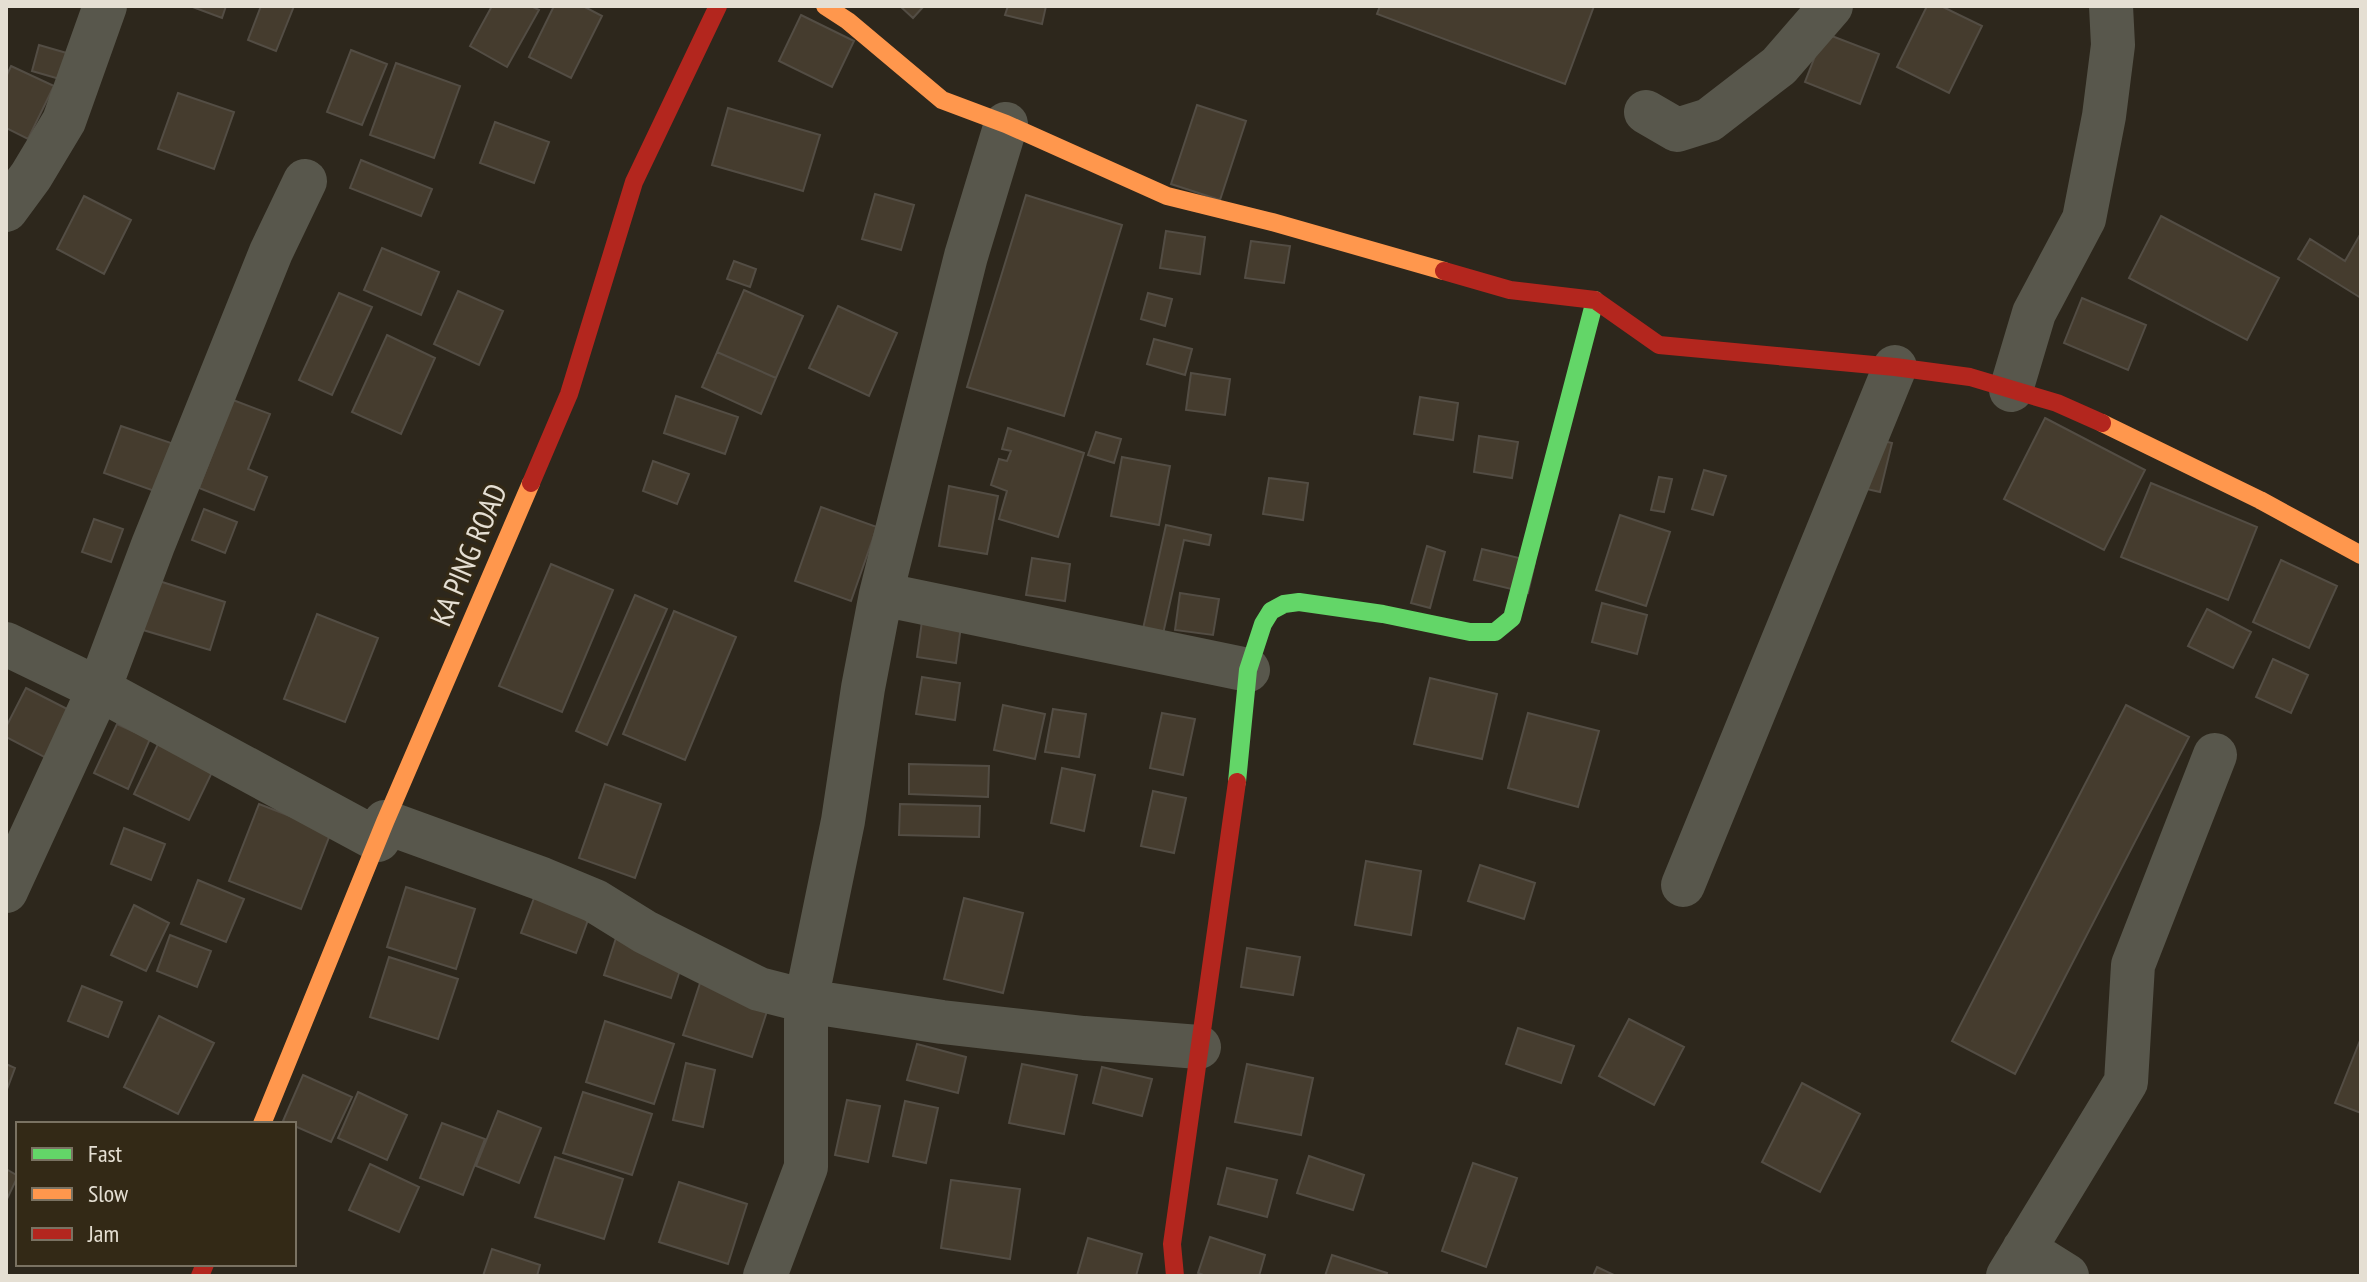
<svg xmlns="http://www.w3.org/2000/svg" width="2367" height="1282" font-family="'PT Sans Narrow',sans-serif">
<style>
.building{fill:#453c2e;stroke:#534d44;stroke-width:2}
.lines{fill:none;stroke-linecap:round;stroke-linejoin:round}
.street{stroke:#58574c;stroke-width:44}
.fast{stroke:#63d668;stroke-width:18}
.slow{stroke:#ff974d;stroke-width:18}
.jam{stroke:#b3261e;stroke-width:18}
.labels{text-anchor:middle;stroke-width:6;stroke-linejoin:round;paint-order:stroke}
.street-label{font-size:30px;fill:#e5dfd3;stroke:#332916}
</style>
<rect width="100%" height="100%" fill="#2d271c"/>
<path class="building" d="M 190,6 L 226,6 L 222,18 Z
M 261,6 L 294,6 L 276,51 L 248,40 Z
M 492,6 L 531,6 L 539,10 L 507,67 L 470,46 Z
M 554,6 L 583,6 L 602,16 L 571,78 L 529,57 Z
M 900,6 L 924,6 L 913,18 Z
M 1008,6 L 1046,6 L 1042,24 L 1005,15 Z
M 1380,6 L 1594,6 L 1565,84 L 1377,14 Z
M 1927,6 L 1941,6 L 1982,26 L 1949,93 L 1897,67 Z
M 801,15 L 854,41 L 832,87 L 779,61 Z
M 1824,33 L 1879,54 L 1860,104 L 1805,82 Z
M 39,45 L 77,56 L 70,82 L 32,71 Z
M 351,50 L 387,64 L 362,125 L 327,112 Z
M 396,63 L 460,86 L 434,158 L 370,135 Z
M 11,66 L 54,86 L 28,139 L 6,128 L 6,77 Z
M 178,93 L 234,112 L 214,169 L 158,149 Z
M 1197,105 L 1246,121 L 1220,200 L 1171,184 Z
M 728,108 L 820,135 L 803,191 L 712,165 Z
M 495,122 L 549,142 L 534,183 L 480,163 Z
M 361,160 L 432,189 L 421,216 L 350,188 Z
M 875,194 L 914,205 L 901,250 L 862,239 Z
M 1026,195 L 1122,225 L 1064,416 L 967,387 Z
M 84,196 L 131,220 L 104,274 L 57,249 Z
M 2161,216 L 2279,278 L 2247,340 L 2129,278 Z
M 1166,231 L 1205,237 L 1200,274 L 1160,268 Z
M 2361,233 L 2361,298 L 2298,259 L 2310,239 L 2345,261 Z
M 1251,241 L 1290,246 L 1284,283 L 1245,278 Z
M 382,248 L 439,272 L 421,315 L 364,290 Z
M 734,261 L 756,269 L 750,287 L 727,279 Z
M 744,290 L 803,316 L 776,378 L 717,352 Z
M 458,291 L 503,311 L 479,365 L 434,344 Z
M 339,293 L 372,307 L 332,395 L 299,380 Z
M 1148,293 L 1172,299 L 1165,326 L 1141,319 Z
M 2082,298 L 2146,325 L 2128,370 L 2064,343 Z
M 838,306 L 897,333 L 869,396 L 809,368 Z
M 387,335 L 435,358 L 401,434 L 352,412 Z
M 1154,339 L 1192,349 L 1185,375 L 1147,364 Z
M 717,352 L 776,378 L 761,414 L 702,387 Z
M 1191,373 L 1230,379 L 1225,415 L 1186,410 Z
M 676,396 L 738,417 L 725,454 L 664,433 Z
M 1420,397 L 1458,403 L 1453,440 L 1414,434 Z
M 233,400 L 270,414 L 248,469 L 267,477 L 254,510 L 199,488 Z
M 2045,418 L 2145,470 L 2104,550 L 2004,499 Z
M 121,426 L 177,445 L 160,493 L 104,473 Z
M 1008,428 L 1084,453 L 1058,537 L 999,519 L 1007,491 L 991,485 L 999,459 L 1007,461 L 1011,451 L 1002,449 Z
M 1096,432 L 1121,439 L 1114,463 L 1088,455 Z
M 1479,436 L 1518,442 L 1512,478 L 1474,472 Z
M 1870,438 L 1892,443 L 1880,492 L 1858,487 Z
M 1122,457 L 1170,466 L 1159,525 L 1111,516 Z
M 653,461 L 689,474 L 677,504 L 643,491 Z
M 1704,470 L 1726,476 L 1713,515 L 1692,509 Z
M 1659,477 L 1672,479 L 1664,512 L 1651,510 Z
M 1269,478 L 1308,483 L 1303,520 L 1263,514 Z
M 2151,483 L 2257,527 L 2228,600 L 2121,557 Z
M 949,486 L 998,496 L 987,554 L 939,546 Z
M 821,507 L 877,527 L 851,601 L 795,581 Z
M 204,509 L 237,522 L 225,553 L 192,540 Z
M 1620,515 L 1670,532 L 1646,606 L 1596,590 Z
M 94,519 L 123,529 L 111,562 L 82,552 Z
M 1166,525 L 1211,535 L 1209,545 L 1184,540 L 1163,634 L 1143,629 Z
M 1427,546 L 1445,552 L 1430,608 L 1411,603 Z
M 1482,549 L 1535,562 L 1528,593 L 1474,580 Z
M 1032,558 L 1070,564 L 1065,601 L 1026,595 Z
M 2281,560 L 2337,586 L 2309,648 L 2253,622 Z
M 551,564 L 613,590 L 562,712 L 499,686 Z
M 159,581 L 225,602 L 210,650 L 143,630 Z
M 1180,593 L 1219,599 L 1213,635 L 1175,630 Z
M 635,595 L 667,609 L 607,745 L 576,731 Z
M 1602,603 L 1647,615 L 1637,654 L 1592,642 Z
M 2207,609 L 2251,632 L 2233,668 L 2188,646 Z
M 674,611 L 736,637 L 685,760 L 623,734 Z
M 317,614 L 378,638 L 345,722 L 284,699 Z
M 922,621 L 961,626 L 956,663 L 917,657 Z
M 2273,659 L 2308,675 L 2291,713 L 2256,697 Z
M 922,677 L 960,683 L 955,720 L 916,714 Z
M 1430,678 L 1497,694 L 1482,759 L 1414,744 Z
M 26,688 L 75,713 L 50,760 L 6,737 L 6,727 Z
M 1003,705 L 1045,714 L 1035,759 L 994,750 Z
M 2126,705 L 2189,737 L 2015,1074 L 1952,1041 Z
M 1053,709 L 1086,714 L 1079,757 L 1045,752 Z
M 1162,713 L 1195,719 L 1183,775 L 1150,768 Z
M 1528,713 L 1599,731 L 1578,807 L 1508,788 Z
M 117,724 L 150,739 L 128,789 L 94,773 Z
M 160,740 L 215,766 L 189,820 L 134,794 Z
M 909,764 L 989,766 L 988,797 L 909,794 Z
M 1062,768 L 1095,775 L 1084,831 L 1051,823 Z
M 605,784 L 661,804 L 635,878 L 579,858 Z
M 1153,791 L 1186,798 L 1174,853 L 1141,846 Z
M 259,804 L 331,832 L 301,909 L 229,881 Z
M 900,804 L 980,806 L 979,837 L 899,835 Z
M 124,828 L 165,844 L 151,880 L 111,864 Z
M 1366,861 L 1421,871 L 1411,935 L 1355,925 Z
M 1480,865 L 1535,883 L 1524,919 L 1468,901 Z
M 198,880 L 244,899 L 226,942 L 181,924 Z
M 406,887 L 475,909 L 456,969 L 387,947 Z
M 537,890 L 592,909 L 576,953 L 521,933 Z
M 964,898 L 1023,913 L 1003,993 L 944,979 Z
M 134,905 L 169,923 L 146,971 L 111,955 Z
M 170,935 L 211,951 L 197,987 L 157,971 Z
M 616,938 L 683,961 L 671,998 L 604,975 Z
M 1247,948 L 1300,957 L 1293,995 L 1241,987 Z
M 389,957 L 458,979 L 438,1039 L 370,1017 Z
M 703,974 L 772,996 L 752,1057 L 683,1035 Z
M 82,986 L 122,1002 L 108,1037 L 68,1021 Z
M 159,1016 L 214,1043 L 178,1114 L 124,1087 Z
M 1629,1019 L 1684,1047 L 1654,1105 L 1599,1076 Z
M 605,1021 L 674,1044 L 654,1104 L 586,1082 Z
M 1518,1028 L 1574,1046 L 1561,1083 L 1506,1064 Z
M 2361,1038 L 2361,1113 L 2335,1103 Z
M 917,1044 L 966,1057 L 958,1093 L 907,1080 Z
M 686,1063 L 715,1070 L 703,1127 L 673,1120 Z
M 6,1064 L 15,1068 L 6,1092 Z
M 1022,1064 L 1077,1075 L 1064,1134 L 1009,1123 Z
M 1247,1064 L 1313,1078 L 1301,1135 L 1235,1122 Z
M 1102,1067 L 1152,1079 L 1142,1116 L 1093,1103 Z
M 303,1075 L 352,1097 L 331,1142 L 283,1121 Z
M 1802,1083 L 1860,1114 L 1820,1192 L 1762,1162 Z
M 358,1092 L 407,1115 L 387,1160 L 338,1138 Z
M 583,1092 L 652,1114 L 632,1175 L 563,1153 Z
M 847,1100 L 880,1106 L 868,1162 L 835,1155 Z
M 905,1101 L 938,1108 L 926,1163 L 893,1156 Z
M 498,1111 L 541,1128 L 519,1183 L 476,1166 Z
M 442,1123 L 485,1139 L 463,1195 L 420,1178 Z
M 1309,1156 L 1364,1175 L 1353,1210 L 1297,1193 Z
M 555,1157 L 623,1179 L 604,1239 L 535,1217 Z
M 1473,1163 L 1517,1178 L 1486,1267 L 1442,1251 Z
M 370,1164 L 419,1187 L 399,1232 L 349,1210 Z
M 1227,1168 L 1277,1180 L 1267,1217 L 1218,1204 Z
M 6,1169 L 18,1176 L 6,1201 Z
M 951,1180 L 1020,1189 L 1010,1259 L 941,1248 Z
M 679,1182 L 747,1204 L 728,1264 L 659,1242 Z
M 1210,1237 L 1265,1255 L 1259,1276 L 1206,1276 L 1198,1273 Z
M 1088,1238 L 1142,1254 L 1136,1276 L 1077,1276 Z
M 492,1249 L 540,1265 L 537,1276 L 483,1276 Z
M 1332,1255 L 1387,1273 L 1386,1276 L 1325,1276 Z
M 1597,1267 L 1616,1276 L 1593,1276 Z"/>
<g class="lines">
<path class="street" d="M 1646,112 L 1677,130 L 1709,120 L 1779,66 L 1831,6
M 6,210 L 31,176 L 64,121 L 105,6
M 2011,390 L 2034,313 L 2084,219 L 2104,116 L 2113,45 L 2111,6
M 881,594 L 1248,670
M 6,644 L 99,689 L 378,840
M 385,822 L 542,879 L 595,901 L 645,932 L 759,989 L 806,1001 L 942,1022 L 1084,1038 L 1199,1047
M 1683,885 L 1895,367
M 6,891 L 99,689 L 153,545 L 271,252 L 305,181
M 2024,1249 L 2067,1276
M 765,1276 L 806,1167 L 806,1001 L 843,821 L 863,688 L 881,594 L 966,256 L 1006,124
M 2008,1276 L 2126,1082 L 2133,965 L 2215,755"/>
<path class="fast" d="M 1237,782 L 1248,670 L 1263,624 L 1271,611 L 1284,604 L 1299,602 L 1383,614 L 1470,632 L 1495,632 L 1512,618 L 1595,300"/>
<path class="slow" d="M 825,6 L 848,21 L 942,100 L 1006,124 L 1167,196 L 1272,222 L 1444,271
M 2102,423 L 2260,500 L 2361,555
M 262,1124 L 385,822 L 531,483"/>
<path class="jam" d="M 1444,271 L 1510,290 L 1595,300 L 1659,345 L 1895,367 L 1970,377 L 2057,403 L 2102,423
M 531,483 L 569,394 L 634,182 L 718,6
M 200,1276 L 205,1264
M 1175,1276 L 1172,1244 L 1237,782"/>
</g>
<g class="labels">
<g class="street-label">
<text transform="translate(469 555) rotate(-67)" y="10">KA PING ROAD</text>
</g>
</g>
<rect width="2367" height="1282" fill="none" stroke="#e5dfd3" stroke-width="16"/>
<rect x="16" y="1122" width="280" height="144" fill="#332916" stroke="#7a7262" stroke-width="2"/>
<rect x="32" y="1148" width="40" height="12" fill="#63d668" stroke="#7a7262" stroke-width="2"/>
<text x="88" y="1162" font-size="24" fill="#e5dfd3">Fast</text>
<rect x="32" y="1188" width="40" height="12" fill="#ff974d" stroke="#7a7262" stroke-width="2"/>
<text x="88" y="1202" font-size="24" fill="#e5dfd3">Slow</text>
<rect x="32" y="1228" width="40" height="12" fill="#b3261e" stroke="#7a7262" stroke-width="2"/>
<text x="88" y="1242" font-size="24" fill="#e5dfd3">Jam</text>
</svg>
